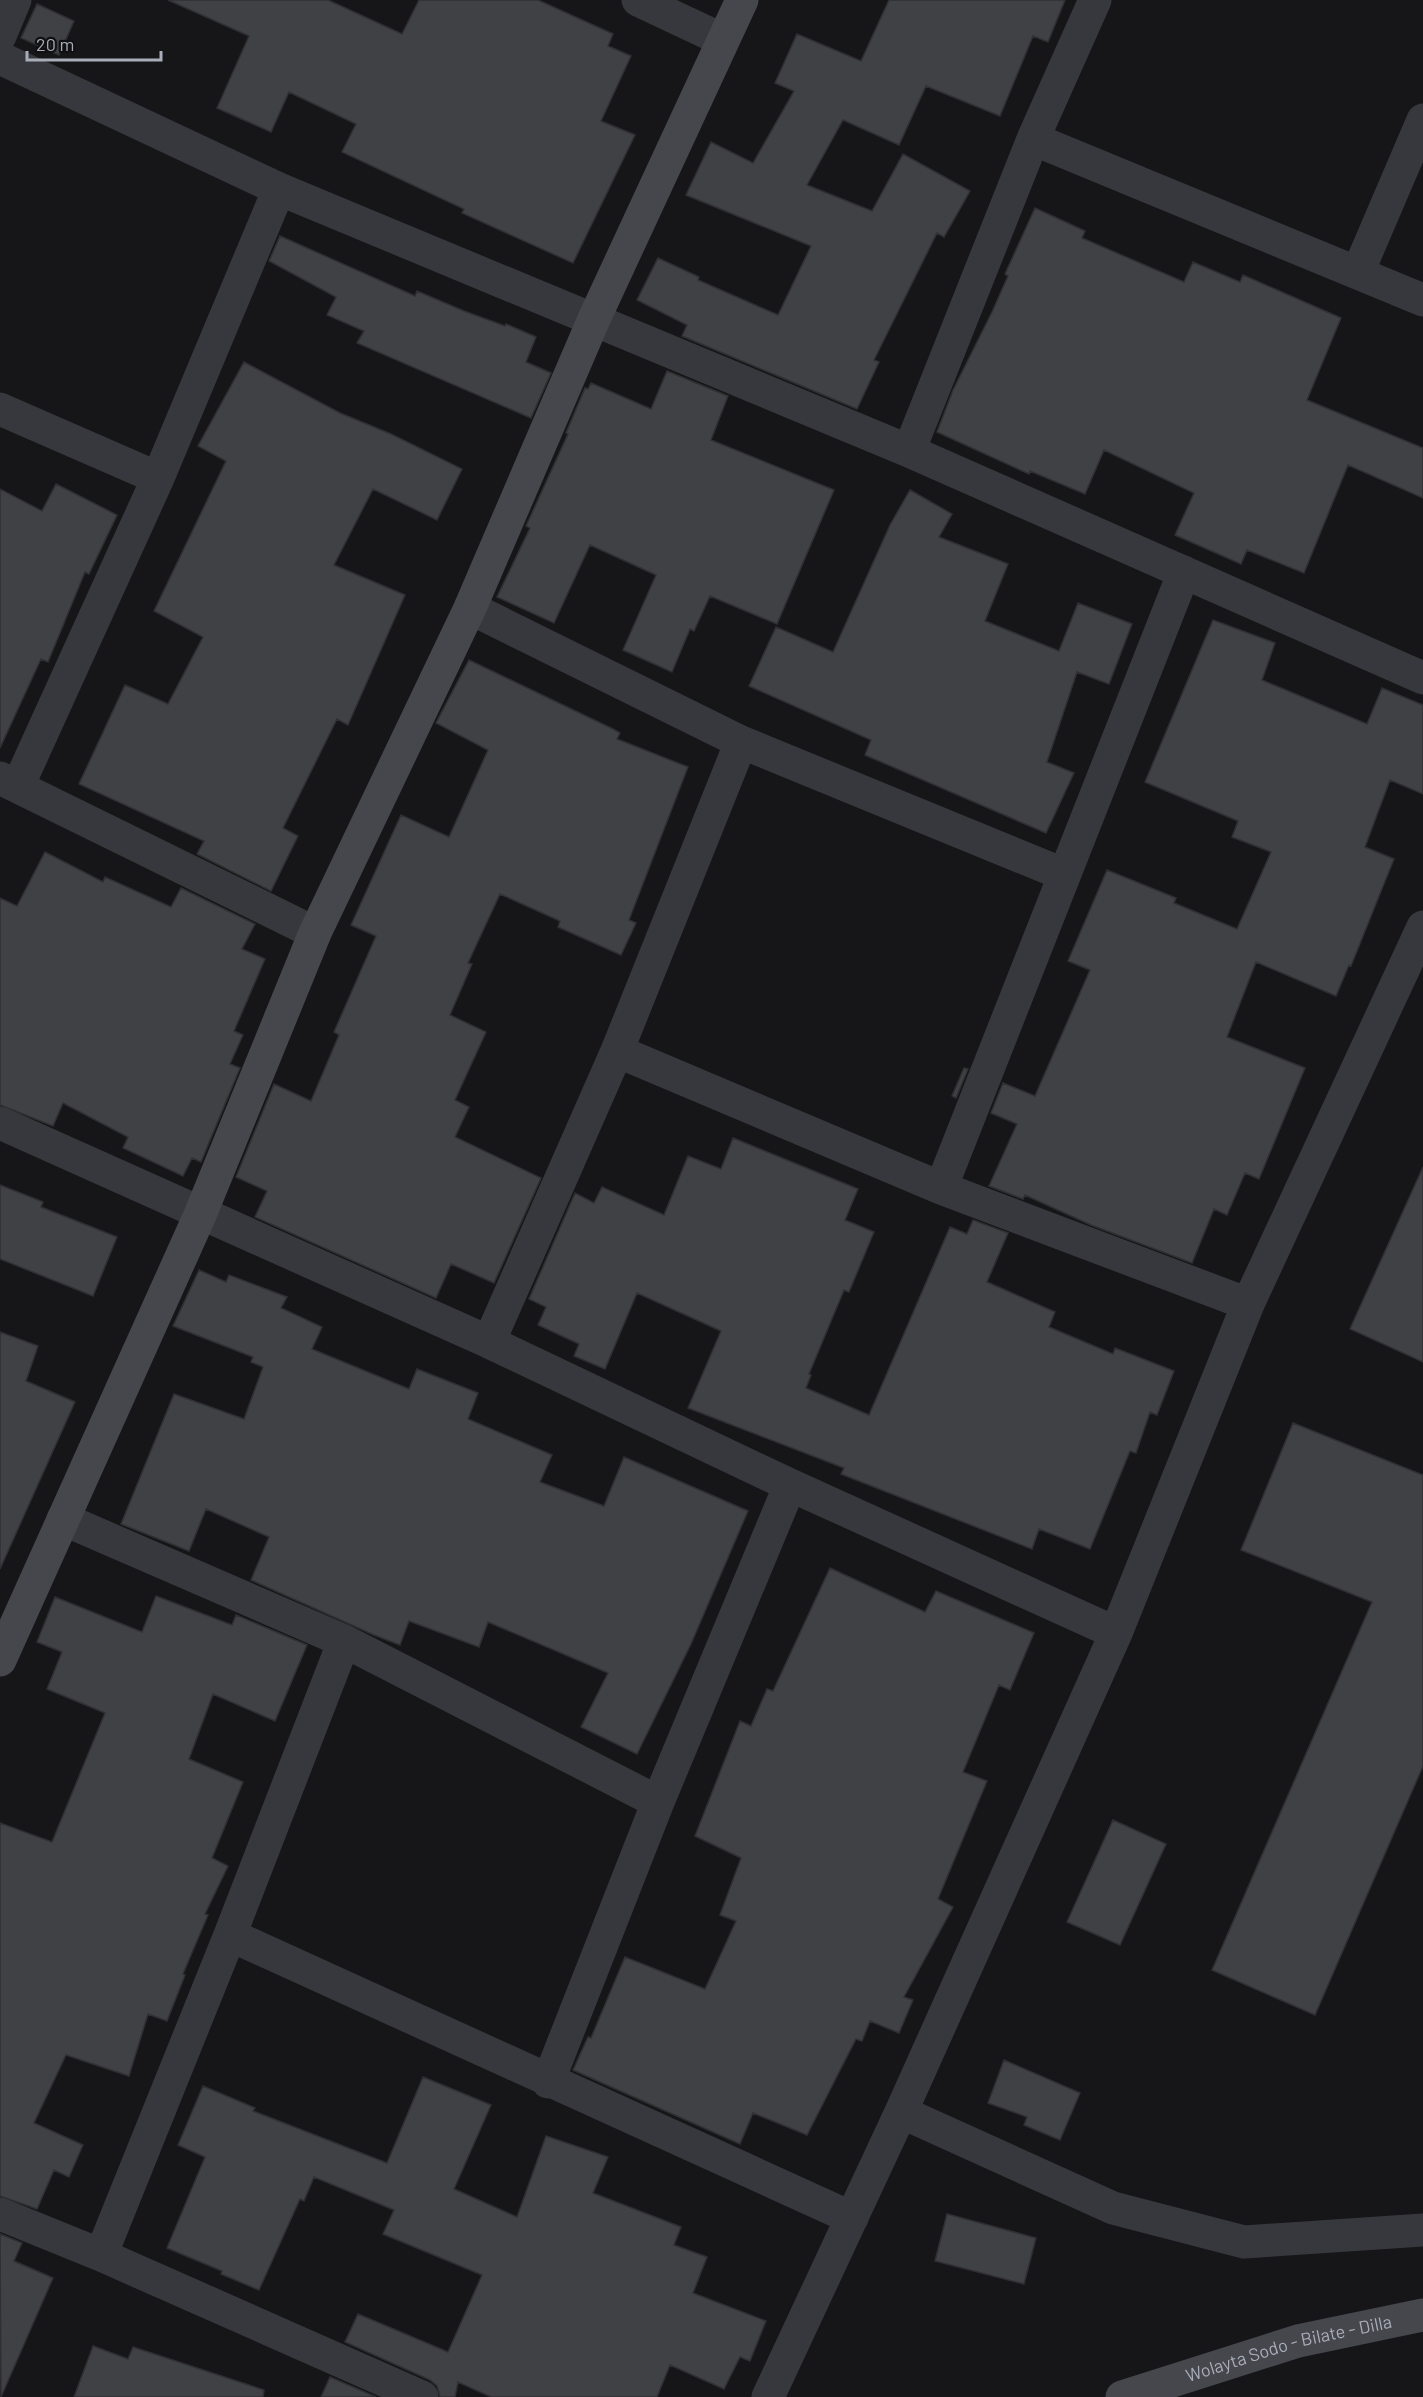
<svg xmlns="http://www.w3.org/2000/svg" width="1423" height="2397" font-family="Barlow,sans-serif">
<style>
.building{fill:#404145;stroke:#303034;stroke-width:1.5}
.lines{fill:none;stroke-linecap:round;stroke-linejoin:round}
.street{stroke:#37383d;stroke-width:33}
.secondary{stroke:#45474d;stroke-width:33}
.labels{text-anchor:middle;stroke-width:4.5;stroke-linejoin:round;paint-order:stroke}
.street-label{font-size:18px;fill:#a8adb8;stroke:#111113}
</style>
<rect width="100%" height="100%" fill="#161618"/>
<path class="building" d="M 168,0 L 328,0 L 402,34 L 419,0 L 538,0 L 613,34 L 608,46 L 631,56 L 601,121 L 635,135 L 573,263 L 462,213 L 464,209 L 342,152 L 356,124 L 289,92 L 271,132 L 217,108 L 249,36 Z
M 889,0 L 1065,0 L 1048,42 L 1033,36 L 1000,116 L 926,86 L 899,145 L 843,120 L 807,185 L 872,211 L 903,154 L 970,191 L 944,237 L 937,233 L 874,360 L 879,362 L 857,409 L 682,336 L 687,325 L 637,300 L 658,258 L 699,277 L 698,280 L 778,315 L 811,246 L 686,195 L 711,142 L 753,163 L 794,91 L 775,83 L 797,34 L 861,61 Z
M 37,4 L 74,21 L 59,55 L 21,38 Z
M 1035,208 L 1085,231 L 1082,238 L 1184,282 L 1193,262 L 1240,282 L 1243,275 L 1341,318 L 1307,400 L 1423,448 L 1423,498 L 1348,465 L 1304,573 L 1247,550 L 1241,564 L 1175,535 L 1194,493 L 1104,450 L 1085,494 L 1030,471 L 1029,474 L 937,432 L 953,390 L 992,312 L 1008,276 L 1005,274 Z
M 280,236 L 415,296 L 417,291 L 464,311 L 505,326 L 506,324 L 536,337 L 526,362 L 551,373 L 531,418 L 357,343 L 364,331 L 327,315 L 336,297 L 269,261 Z
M 244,362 L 340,413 L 391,434 L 462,469 L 437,520 L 373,489 L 334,565 L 405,595 L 348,725 L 337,719 L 283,828 L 298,836 L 271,891 L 197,854 L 204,841 L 79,784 L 125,685 L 168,704 L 203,637 L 154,611 L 226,461 L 198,446 Z
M 667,371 L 728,396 L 711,440 L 834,490 L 777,624 L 710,596 L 694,631 L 690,629 L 672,672 L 623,650 L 656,575 L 590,545 L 554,623 L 497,597 L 530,528 L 526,526 L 568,434 L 566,433 L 585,388 L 588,389 L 591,383 L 651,409 Z
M 56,484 L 117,515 L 89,574 L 85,572 L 48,662 L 41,659 L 0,748 L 0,489 L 42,511 Z
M 910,490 L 952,514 L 939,537 L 1008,564 L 985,621 L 1059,651 L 1078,603 L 1132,624 L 1109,684 L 1077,672 L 1047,762 L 1074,773 L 1046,833 L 865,755 L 871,740 L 749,686 L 776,627 L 833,652 L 890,525 Z
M 1213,620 L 1275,643 L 1262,680 L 1367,724 L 1382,688 L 1423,705 L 1423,794 L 1390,780 L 1365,847 L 1394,859 L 1351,966 L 1349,965 L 1336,996 L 1256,962 L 1227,1037 L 1305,1068 L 1259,1179 L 1245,1173 L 1227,1215 L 1214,1209 L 1192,1263 L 1091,1225 L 1025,1195 L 1023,1199 L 989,1186 L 1017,1124 L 991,1113 L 1003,1083 L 1035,1096 L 1090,970 L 1068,961 L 1107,870 L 1176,898 L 1174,903 L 1237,929 L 1271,852 L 1232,837 L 1238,821 L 1145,782 Z
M 469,660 L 613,729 L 620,733 L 617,739 L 688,767 L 629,920 L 636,923 L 621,955 L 558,927 L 560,921 L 500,894 L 468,963 L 472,964 L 450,1015 L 486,1032 L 455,1100 L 469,1107 L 455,1137 L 541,1178 L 494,1283 L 451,1264 L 436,1298 L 255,1217 L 267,1191 L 236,1177 L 274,1084 L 311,1101 L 339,1035 L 334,1032 L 376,936 L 351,925 L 401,815 L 449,837 L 488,750 L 436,723 Z
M 45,852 L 103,882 L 105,877 L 171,907 L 181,888 L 255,924 L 242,949 L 265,959 L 234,1031 L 243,1035 L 230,1064 L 240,1068 L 201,1162 L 192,1158 L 183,1176 L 123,1148 L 128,1137 L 63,1103 L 53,1126 L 0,1105 L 0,898 L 17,906 Z
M 964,1068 L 968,1069 L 956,1098 L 952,1096 Z
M 733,1138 L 858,1189 L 845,1220 L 874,1232 L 849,1292 L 844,1290 L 809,1374 L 811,1375 L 806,1388 L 869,1415 L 950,1227 L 967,1234 L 973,1220 L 1008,1233 L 987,1282 L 1055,1312 L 1049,1327 L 1113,1354 L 1115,1348 L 1174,1371 L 1157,1415 L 1150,1412 L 1136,1453 L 1130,1451 L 1090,1549 L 1039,1529 L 1032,1549 L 841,1474 L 844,1468 L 688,1408 L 721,1331 L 637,1293 L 605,1369 L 574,1356 L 579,1344 L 538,1325 L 546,1307 L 529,1299 L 575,1193 L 594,1203 L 602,1187 L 664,1215 L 688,1156 L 721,1169 Z
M 1423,1167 L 1423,1362 L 1350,1329 Z
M 0,1185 L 43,1202 L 41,1207 L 117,1237 L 93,1296 L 0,1259 Z
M 199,1270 L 226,1282 L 229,1275 L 287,1297 L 281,1308 L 322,1327 L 312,1349 L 409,1389 L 417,1369 L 478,1393 L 468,1419 L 552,1455 L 540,1482 L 604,1506 L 624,1457 L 748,1511 L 691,1644 L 637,1754 L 581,1727 L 608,1673 L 488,1622 L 479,1647 L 409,1621 L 400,1645 L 374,1635 L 251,1580 L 269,1537 L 206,1509 L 189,1551 L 121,1524 L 174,1394 L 244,1419 L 263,1367 L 251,1362 L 253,1357 L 173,1326 Z
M 0,1332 L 38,1346 L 26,1381 L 75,1402 L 0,1569 Z
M 1293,1423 L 1423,1475 L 1423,1766 L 1315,2015 L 1212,1970 L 1372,1602 L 1241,1550 Z
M 830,1568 L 925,1612 L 936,1591 L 1034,1633 L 1010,1690 L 999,1685 L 963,1772 L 987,1781 L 938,1899 L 953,1907 L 904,1997 L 913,2000 L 899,2033 L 870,2021 L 862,2041 L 856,2039 L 807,2135 L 753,2113 L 740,2144 L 573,2070 L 588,2037 L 591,2038 L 625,1957 L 705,1989 L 736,1921 L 720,1915 L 741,1858 L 695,1836 L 740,1721 L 751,1726 L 767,1689 L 773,1691 Z
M 156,1596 L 232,1625 L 236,1615 L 307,1645 L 275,1721 L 213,1694 L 189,1759 L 243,1782 L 212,1858 L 228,1866 L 205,1914 L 208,1915 L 183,1974 L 185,1975 L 167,2021 L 148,2014 L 129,2076 L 66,2055 L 34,2123 L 83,2145 L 69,2177 L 54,2170 L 37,2209 L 0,2196 L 0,1823 L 52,1842 L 105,1713 L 47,1689 L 62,1652 L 37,1642 L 55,1597 L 142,1632 Z
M 1113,1820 L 1166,1844 L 1120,1945 L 1067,1922 Z
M 1004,2060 L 1080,2093 L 1060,2140 L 1024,2125 L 1027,2117 L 988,2103 Z
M 423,2077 L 491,2105 L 454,2189 L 517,2217 L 546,2136 L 608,2157 L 593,2193 L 681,2227 L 674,2245 L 707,2257 L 693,2293 L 766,2321 L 750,2361 L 740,2357 L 724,2389 L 670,2365 L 657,2397 L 491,2397 L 458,2382 L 455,2397 L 440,2397 L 437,2386 L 430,2380 L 345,2342 L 358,2314 L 448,2352 L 482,2275 L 383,2234 L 394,2210 L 314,2177 L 304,2201 L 300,2199 L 259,2290 L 221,2274 L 222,2271 L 167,2248 L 205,2157 L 178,2145 L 203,2086 L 255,2108 L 253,2111 L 387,2163 Z
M 947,2214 L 1036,2238 L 1024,2284 L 935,2261 Z
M 0,2234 L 22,2243 L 14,2261 L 53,2278 L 1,2397 Z
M 93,2346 L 128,2359 L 133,2347 L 264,2390 L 263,2397 L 74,2397 Z
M 330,2377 L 376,2397 L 321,2397 Z"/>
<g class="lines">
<path class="street" d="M 638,0 L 723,40
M 0,36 L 15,0
M 0,58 L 279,189 L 909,451 L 1423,678
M 1033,139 L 1423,300
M 1358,272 L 1423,120
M 0,409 L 158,478
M 909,451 L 1033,139 L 1095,0
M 470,608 L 741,742 L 1063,874
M 0,778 L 315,933
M 18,786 L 158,478 L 279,189
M 617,1051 L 941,1188 L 1248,1304
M 0,1123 L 489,1342 L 790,1485 L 1116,1633
M 941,1188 L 1184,572
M 489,1342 L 617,1051 L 741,742
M 63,1519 L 344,1641 L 658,1802
M 230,1935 L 852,2218
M 548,2082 L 658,1802 L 790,1485
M 901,2112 L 1113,2208 L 1244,2242 L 1423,2230
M 0,2214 L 101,2255 L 422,2397
M 101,2255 L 230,1935 L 344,1641
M 768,2397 L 901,2112 L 1116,1633 L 1248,1304 L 1423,927"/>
<g class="secondary">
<path d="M 0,1660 L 200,1215 L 315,933 L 470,608 L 594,319 L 742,0"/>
<path id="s1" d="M 1122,2397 L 1298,2341 L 1423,2315"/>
</g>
</g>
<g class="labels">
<g class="street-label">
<text dy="6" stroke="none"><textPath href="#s1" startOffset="174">Wolayta Sodo - Bilate - Dilla</textPath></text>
</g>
</g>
<path d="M27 51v9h134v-9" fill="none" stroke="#a8adb8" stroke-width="3"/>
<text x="36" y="51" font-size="18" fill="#a8adb8" stroke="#111113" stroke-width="4.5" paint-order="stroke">20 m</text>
</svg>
